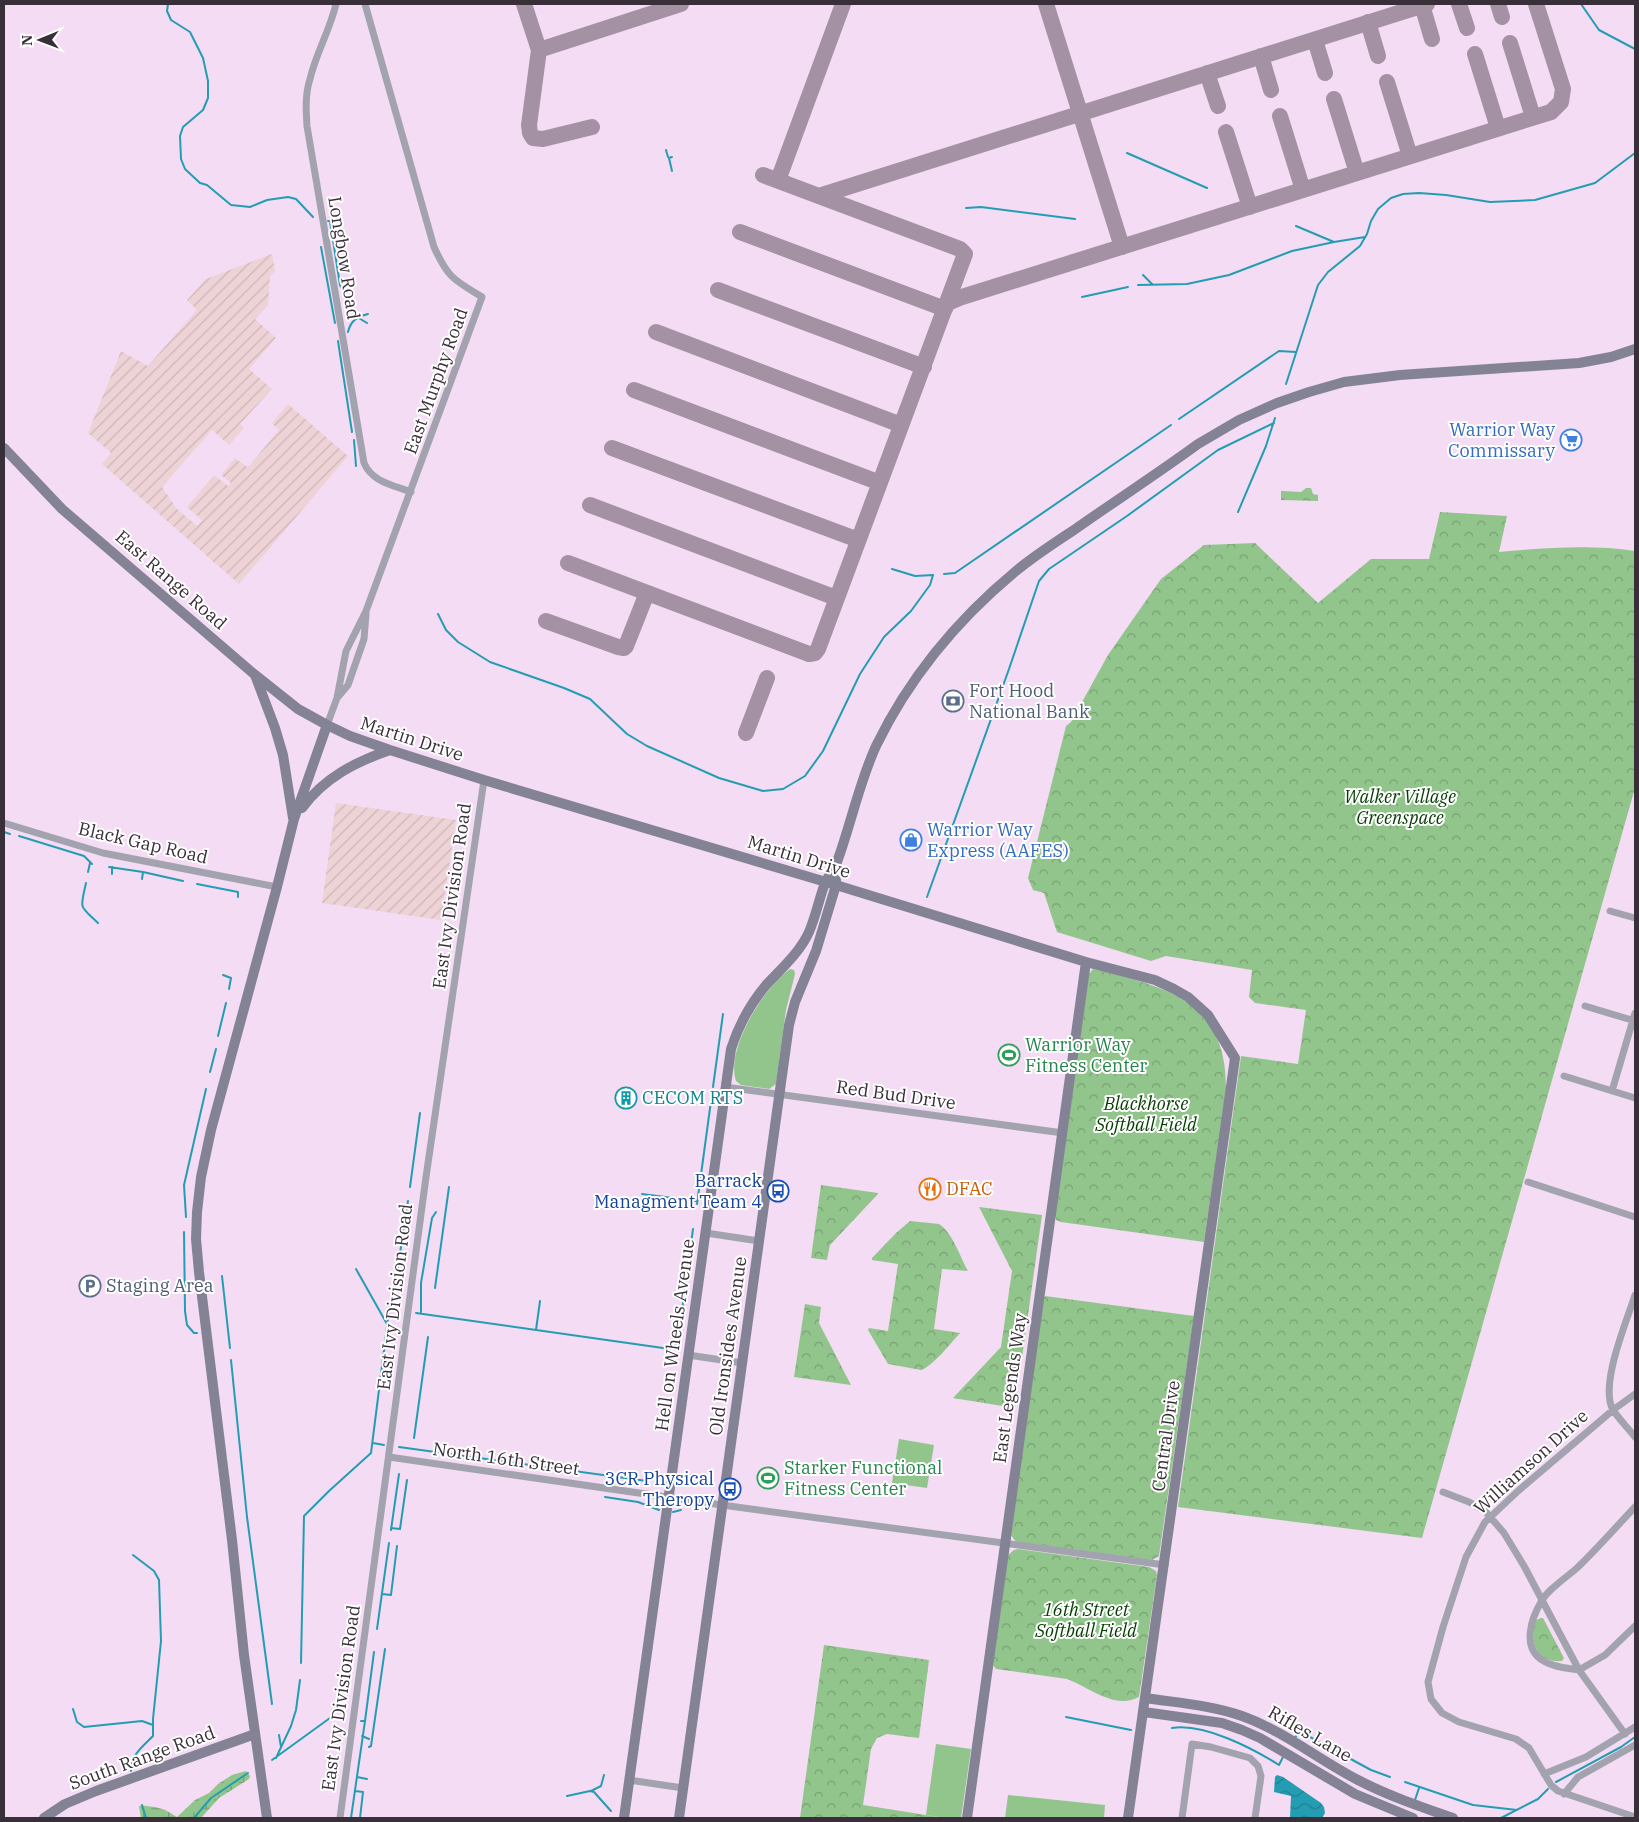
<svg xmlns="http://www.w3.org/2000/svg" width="1639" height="1822" font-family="'IBM Plex Serif',serif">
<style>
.industrial{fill:url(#industrial-furrows)}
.grass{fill:#92c58c}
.wetland{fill:url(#wetland-marsh)}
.park{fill:url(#park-crowns)}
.water{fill:url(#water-waves)}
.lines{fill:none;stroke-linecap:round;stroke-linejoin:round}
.stream{stroke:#249db2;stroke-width:2}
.taxiway{stroke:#a492a4;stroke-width:16}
.street{stroke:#a3a3b0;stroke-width:7}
.secondary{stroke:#848395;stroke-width:10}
.labels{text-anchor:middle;stroke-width:4;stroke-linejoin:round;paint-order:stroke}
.street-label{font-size:18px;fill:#392f38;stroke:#fff}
.shop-label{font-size:18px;fill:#366cbe;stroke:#fff;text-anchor:end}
.service-label{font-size:18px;fill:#4e5e75;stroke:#fff;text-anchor:start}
.park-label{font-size:18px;font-style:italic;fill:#033e00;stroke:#fff}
.leisure-label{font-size:18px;fill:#27864d;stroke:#fff;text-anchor:start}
.culture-label{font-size:18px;fill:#0d838f;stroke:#fff;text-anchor:start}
.transit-label{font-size:18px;fill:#164399;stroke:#fff;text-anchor:end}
.food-label{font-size:18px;fill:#c56008;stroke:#fff;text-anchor:start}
</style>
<defs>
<pattern id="industrial-furrows" width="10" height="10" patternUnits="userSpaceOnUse" patternTransform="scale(1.25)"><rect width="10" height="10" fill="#eed3d6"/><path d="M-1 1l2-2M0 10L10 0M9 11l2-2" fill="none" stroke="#cdb5b8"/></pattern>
<pattern id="wetland-marsh" width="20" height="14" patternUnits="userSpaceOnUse" patternTransform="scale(1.25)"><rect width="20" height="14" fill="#92c58c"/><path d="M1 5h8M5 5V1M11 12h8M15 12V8" fill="none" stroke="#78a073"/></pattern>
<pattern id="park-crowns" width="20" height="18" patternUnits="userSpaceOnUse" patternTransform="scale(1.25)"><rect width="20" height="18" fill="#92c58c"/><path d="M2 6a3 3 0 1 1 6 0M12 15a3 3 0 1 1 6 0" fill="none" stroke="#78a073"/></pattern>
<pattern id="water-waves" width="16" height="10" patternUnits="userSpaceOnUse" patternTransform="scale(1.25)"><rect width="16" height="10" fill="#249db2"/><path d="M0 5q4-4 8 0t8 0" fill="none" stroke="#208092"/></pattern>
</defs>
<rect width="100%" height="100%" fill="#f4dcf4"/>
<path class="industrial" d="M 272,254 L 275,271 L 270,276 L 268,305 L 255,319 L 276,338 L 249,369 L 272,389 L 240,424 L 244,428 L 229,445 L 212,430 L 162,487 L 176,508 L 197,526 L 202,520 L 187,507 L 214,475 L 228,486 L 231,483 L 221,475 L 235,458 L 247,467 L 250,465 L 279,430 L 272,423 L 288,404 L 348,456 L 239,584 L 102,464 L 111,453 L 88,433 L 121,351 L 148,366 L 197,310 L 187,300 L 206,279 Z
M 336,803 L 456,820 L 441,920 L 322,903 Z"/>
<path class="grass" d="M 790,969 L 794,970 L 795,974 L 786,1010 L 776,1084 L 769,1089 L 741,1085 L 736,1081 C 725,1049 764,988 790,969 Z
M 899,1439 L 934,1445 L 927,1488 L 892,1483 Z
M 936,1744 L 971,1749 L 961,1818 L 945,1818 L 926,1815 Z
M 1008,1795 L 1105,1805 L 1104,1818 L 1005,1818 Z"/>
<path class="wetland" d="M 246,1771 L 250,1776 L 249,1779 L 219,1798 L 201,1818 L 141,1818 L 139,1806 C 144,1805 163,1808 167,1811 C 171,1813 173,1815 177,1817 L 195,1800 L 209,1793 L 218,1784 L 232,1775 Z"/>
<path class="park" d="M 1306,488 L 1311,488 L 1313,494 L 1318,495 L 1318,501 L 1281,500 L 1281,491 L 1301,492 Z
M 1440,512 L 1507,516 L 1499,552 C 1544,548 1591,544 1635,551 L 1635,788 L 1422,1538 L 1178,1507 L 1241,1056 L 1298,1064 L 1306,1010 L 1255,1003 L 1249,997 L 1252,970 L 1166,956 L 1151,961 L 1057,932 L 1044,893 L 1033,890 L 1028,878 L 1066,726 L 1071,722 L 1108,655 L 1161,579 L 1204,545 L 1255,543 L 1318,603 L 1371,559 L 1429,559 Z
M 1093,969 C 1166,987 1227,1000 1226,1090 L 1204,1242 L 1061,1222 L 1056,1220 L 1055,1216 L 1089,974 Z
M 821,1185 L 878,1193 L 878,1194 L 830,1245 L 827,1260 L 811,1258 Z
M 979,1207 L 1042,1215 L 1015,1408 L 953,1398 L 1001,1347 L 1012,1271 Z
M 910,1221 L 939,1224 C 953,1233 960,1257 968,1271 L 942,1269 L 934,1329 L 960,1333 C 951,1343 932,1367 921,1370 L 888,1364 L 868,1330 L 869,1328 L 888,1331 L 898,1264 L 872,1260 L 872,1258 L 896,1233 Z
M 1045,1296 L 1194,1316 L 1159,1556 L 1152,1560 L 1016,1542 L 1011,1535 L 1043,1299 Z
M 805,1304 L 821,1307 L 819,1323 L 851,1385 L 794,1377 Z
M 1018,1549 L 1149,1567 L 1156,1571 L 1157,1575 L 1139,1697 C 1114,1710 1089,1687 1067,1679 L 996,1669 L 993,1665 L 1008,1555 L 1014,1550 Z
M 1541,1618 L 1543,1618 L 1564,1658 L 1562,1661 C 1536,1663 1529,1641 1536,1620 Z
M 824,1645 L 929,1660 L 919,1738 L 887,1734 L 877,1738 L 871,1749 L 863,1805 L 945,1818 L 800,1818 Z"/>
<path class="water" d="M 1277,1775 L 1283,1777 L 1321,1803 L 1324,1807 L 1325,1813 L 1322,1818 L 1290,1818 L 1291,1796 L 1274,1792 L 1275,1777 Z"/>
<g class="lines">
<path class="stream" d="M 168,4 L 167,11 L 171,20 L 190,32 L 203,58 L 208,81 L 208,98 L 203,110 L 183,127 L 180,136 L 181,159 L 185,169 L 200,183 L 207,185 L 231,205 L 250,207 L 267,200 L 288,197 L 296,199 L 313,217
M 1581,4 L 1599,30 L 1635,49
M 666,150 L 668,157
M 1127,153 L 1207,188
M 672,171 L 669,158 L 672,157
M 966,208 L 981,207 L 1075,219
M 328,221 L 330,221 L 340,285 L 343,291
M 1296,226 L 1334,242 L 1365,237
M 321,247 L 335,323
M 1143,275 L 1152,284
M 1138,285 L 1187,284 L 1229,275 L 1292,251 L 1334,242
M 1082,297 L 1128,287
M 357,317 L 367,323
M 348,332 C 351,320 357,317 368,314
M 338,341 L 352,432
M 1286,384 L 1318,285 L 1328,272 L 1360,246 L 1367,234 L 1371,221 L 1378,209 L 1391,198 L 1403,194 L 1419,193 L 1446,195 L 1490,202 L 1535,200 L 1595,183 L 1635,153
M 1179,419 L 1279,351 L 1296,352
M 354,440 L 356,466
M 1238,512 L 1266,446 L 1275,418
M 944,574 L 955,573 L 1171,425
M 438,614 L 446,630 L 458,642 L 490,662 L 564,688 L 590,699 L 627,734 L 647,746 L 719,778 L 763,791 L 783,789 L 805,776 L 823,751 L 860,674 L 884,637 L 911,611 L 930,585 L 933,575 L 915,576 L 892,569
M 4,832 L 10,834
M 19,836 L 84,856 L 92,864
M 109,867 L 143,872 L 183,881
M 88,872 L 90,863
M 112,874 L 112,867
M 142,879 L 143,872
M 86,883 C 80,910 79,905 98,923
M 197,884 L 238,892 L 238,897
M 927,897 L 1009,669 L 1039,581 L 1049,569 L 1127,516 L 1218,450 L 1274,423
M 223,975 L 231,978 L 229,989
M 218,1036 L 226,1003
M 210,1072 L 216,1049
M 713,1087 L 723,1014
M 410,1187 L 420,1113
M 642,1194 L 696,1201
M 697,1204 L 711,1101
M 186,1217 L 184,1185 L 206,1089
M 184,1232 L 185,1311 L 187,1325 L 194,1333 L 197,1333
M 356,1269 L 387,1324
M 222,1276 L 230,1348
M 435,1288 L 449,1187
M 421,1312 L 421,1283 L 432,1218 L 436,1212
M 416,1313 L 670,1349 L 676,1345 L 678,1341 L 693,1229
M 536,1330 L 540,1301
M 231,1360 L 247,1517 L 272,1704
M 414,1438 L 428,1337
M 373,1443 L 384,1445
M 399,1447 L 647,1481
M 605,1497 L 638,1502 L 659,1510
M 673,1512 L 681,1510
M 391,1528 L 400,1529 L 407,1480
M 391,1530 L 399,1474
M 382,1594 L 391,1595 L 397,1546
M 377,1629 L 389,1543
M 301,1663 L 304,1516 L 329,1491 L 371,1453 L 390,1303 L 397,1273 L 408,1201
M 73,1709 L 77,1722 L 84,1727 L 142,1721 L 153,1725
M 1066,1717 L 1131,1730
M 365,1721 L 374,1652
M 1172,1728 C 1204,1723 1252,1748 1279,1765 L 1283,1757
M 279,1735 L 281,1747
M 362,1736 L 369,1739
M 1295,1738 L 1299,1731 L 1371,1770 L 1390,1777
M 369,1747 L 371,1746 L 385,1649
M 276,1758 L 291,1726 L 296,1710 L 300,1680
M 272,1760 L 330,1718 L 344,1719
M 131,1771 C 131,1755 142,1747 153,1736 L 153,1719 L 161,1641 L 159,1580 L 154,1571 L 133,1555
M 357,1777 L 367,1779
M 1405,1782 L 1473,1805 L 1517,1810
M 1556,1782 L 1621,1747 L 1635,1737
M 355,1791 L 363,1792 L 360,1818
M 591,1791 L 601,1786 L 604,1775
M 567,1796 L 590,1791 L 594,1792 L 611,1811
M 1415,1800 L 1419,1788
M 142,1805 L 146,1818
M 194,1818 L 211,1798 L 248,1773
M 351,1818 L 365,1721 L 361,1721
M 1501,1818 L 1538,1799 L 1548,1789"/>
<path class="taxiway" d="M 524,4 L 539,50 L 529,125 L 530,133 L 533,138 L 543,139 L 592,127
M 1046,4 L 1122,247
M 1459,4 L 1467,28
M 1498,4 L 1502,17
M 1422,5 L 1432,39
M 1368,22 L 1378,56
M 1315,40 L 1325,73
M 1510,43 L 1533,117
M 539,50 L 681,4
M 1475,54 L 1498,128
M 1261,56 L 1271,90
M 1207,73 L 1218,106
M 1387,82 L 1410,156
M 1334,99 L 1357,173
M 1280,116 L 1303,190
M 1226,132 L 1250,207
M 780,175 L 843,4
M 819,196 L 1427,4
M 740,232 L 945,309
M 718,290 L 924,367
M 948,303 L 962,297 L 1551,112 L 1561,102 L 1563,89 L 1536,4
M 656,332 L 896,423 L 903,421
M 634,390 L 875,481
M 612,448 L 853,538 L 860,536
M 590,505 L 831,596
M 568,563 L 809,654 L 815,653 L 818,649 L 965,254 L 960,249 L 763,175
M 546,621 L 618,647 L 624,648 L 626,646 L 645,598 L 651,594
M 746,733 L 767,678"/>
<path class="street" d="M 336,4 C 330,30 316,53 310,79 C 305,94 306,110 307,126 L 364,463 C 372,482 393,485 411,492
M 338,697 L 348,685 L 364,639 L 366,614
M 327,725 L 337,698 L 346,651 L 366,611 L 482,297 C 454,280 448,278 434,247 L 365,4
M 4,823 L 103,853 L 277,887
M 1610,911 L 1635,918
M 1585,1006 L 1635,1021
M 1564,1076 L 1635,1098
M 725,1087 L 1063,1133
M 1612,1091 L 1635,1013
M 1528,1182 L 1635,1217
M 706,1233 L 759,1241
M 1635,1295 C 1627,1321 1599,1385 1613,1410 C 1619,1419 1628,1428 1635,1437
M 688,1355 L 742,1363
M 1635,1394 L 1613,1410 L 1518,1491 L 1485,1522 L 1466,1557 L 1443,1627 L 1428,1682 L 1431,1699 L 1442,1713 L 1459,1722 L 1516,1739 L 1529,1748 L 1551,1785 L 1558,1791 L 1635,1817
M 389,1457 L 722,1505 L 1165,1565
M 1443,1492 L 1469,1502 L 1485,1511 L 1504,1533 L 1524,1566 L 1579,1670 L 1625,1734
M 1635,1507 C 1616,1527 1597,1549 1577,1568 C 1567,1577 1547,1590 1541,1602 C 1531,1619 1522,1647 1542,1660 C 1552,1667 1567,1668 1579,1670 L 1605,1655 L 1635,1626
M 1544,1774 L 1586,1757 L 1635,1727
M 629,1780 L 683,1788
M 1564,1794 L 1578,1777 L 1635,1745
M 340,1818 L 426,1177 L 484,780
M 1182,1818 L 1192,1744 L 1211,1747 L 1250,1758 L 1258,1766 L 1261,1776 L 1255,1818"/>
<path class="secondary" d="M 4,448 L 62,509 L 254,674 L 298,709 L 327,725 L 350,736 L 390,750 L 484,780 L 836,885 L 1086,962 L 1155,980 L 1174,989 L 1188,997 L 1208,1015 L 1235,1058 L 1128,1818
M 255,675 L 275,728 L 283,755 L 293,818
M 302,808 C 324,778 355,762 390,750
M 1146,1698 C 1178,1703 1211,1705 1242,1716 C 1284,1731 1319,1760 1358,1780 C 1389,1796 1421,1807 1453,1818
M 1144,1712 L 1222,1723 L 1242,1730 L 1260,1738 L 1355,1794 L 1413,1818
M 44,1818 L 65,1804 L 96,1791 L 255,1734
M 267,1818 L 244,1655 L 232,1540 L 199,1272 L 196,1239 L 197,1212 L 201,1177 L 211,1130 L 277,887 L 294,819 L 327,725
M 624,1818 L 731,1049 C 739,1024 750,1004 767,984 C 782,968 800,952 809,932 C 816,916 819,899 825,883 C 828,876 834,870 837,862 C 851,824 859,783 876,746 C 909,678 958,619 1016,571 C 1034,556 1054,543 1074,530 C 1115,501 1157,474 1198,444 L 1239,420 L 1277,403 L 1309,392 L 1344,382 L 1400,375 L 1579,363 L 1611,357 L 1635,349
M 679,1818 L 789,1025 L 795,1002 L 816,951 L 836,885 L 836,880
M 967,1818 L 1086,962"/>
</g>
<defs>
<g id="supermarket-ring" transform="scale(1.125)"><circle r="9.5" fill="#fff" stroke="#3f7fe0" stroke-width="1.5"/><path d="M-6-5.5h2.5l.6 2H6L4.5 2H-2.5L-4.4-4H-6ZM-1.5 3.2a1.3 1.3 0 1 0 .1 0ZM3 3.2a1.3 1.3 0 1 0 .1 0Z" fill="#3f7fe0"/></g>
<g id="bank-ring" transform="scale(1.125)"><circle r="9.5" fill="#fff" stroke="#5c6f8a" stroke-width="1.5"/><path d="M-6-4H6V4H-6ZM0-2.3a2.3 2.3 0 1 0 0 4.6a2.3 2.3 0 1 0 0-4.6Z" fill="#5c6f8a"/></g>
<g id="shop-ring" transform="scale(1.125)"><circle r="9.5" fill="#fff" stroke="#3f7fe0" stroke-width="1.5"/><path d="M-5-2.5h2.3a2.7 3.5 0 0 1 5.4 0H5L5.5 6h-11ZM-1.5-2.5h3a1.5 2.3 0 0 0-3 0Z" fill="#3f7fe0"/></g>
<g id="stadium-ring" transform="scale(1.125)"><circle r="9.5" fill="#fff" stroke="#2e9e5b" stroke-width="1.5"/><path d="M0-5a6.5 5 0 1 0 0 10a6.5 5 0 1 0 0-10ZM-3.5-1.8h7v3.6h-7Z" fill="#2e9e5b"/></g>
<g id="building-ring" transform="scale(1.125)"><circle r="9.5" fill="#fff" stroke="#0f9aa8" stroke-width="1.5"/><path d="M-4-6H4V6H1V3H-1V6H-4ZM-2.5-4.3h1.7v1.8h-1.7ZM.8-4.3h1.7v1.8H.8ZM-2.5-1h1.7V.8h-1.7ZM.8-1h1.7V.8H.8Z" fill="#0f9aa8"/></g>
<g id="restaurant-ring" transform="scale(1.125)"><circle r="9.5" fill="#fff" stroke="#e8710a" stroke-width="1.5"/><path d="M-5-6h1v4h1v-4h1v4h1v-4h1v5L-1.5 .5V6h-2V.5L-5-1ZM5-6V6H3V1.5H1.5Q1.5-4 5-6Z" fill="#e8710a"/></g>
<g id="bus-ring" transform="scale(1.125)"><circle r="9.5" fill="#fff" stroke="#1a4fb4" stroke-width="1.5"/><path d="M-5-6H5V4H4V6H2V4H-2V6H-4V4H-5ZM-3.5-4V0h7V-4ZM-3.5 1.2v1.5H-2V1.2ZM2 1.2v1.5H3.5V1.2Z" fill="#1a4fb4"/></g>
<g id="parking-ring" transform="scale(1.125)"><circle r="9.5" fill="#fff" stroke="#5c6f8a" stroke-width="1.5"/><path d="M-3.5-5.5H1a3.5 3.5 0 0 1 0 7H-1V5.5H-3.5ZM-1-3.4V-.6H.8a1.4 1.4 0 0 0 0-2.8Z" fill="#5c6f8a"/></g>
</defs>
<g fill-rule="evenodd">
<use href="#supermarket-ring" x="1571" y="440"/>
<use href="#bank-ring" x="953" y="701"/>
<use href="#shop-ring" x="911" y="840"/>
<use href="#stadium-ring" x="1009" y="1055"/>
<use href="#building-ring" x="626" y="1098"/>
<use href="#restaurant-ring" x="930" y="1189"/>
<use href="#bus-ring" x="778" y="1191"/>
<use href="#parking-ring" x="90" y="1286"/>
<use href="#stadium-ring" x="768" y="1478"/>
<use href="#bus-ring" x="730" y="1489"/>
</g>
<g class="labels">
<g class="street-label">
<text transform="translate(344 258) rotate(81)" y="6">Longbow Road</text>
<text transform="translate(436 381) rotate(-70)" y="6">East Murphy Road</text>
<text transform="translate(171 580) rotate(41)" y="6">East Range Road</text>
<text transform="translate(412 739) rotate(18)" y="6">Martin Drive</text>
<text transform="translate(143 843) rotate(13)" y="6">Black Gap Road</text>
<text transform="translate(799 857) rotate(17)" y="6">Martin Drive</text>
<text transform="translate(452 896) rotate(-82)" y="6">East Ivy Division Road</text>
<text transform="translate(896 1095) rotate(8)" y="6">Red Bud Drive</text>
<text transform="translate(395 1297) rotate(-83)" y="6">East Ivy Division Road</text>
<text transform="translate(675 1335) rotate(-82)" y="6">Hell on Wheels Avenue</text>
<text transform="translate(728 1346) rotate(-82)" y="6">Old Ironsides Avenue</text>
<text transform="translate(1010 1388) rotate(-82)" y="6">East Legends Way</text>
<text transform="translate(1166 1436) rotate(-82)" y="6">Central Drive</text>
<text transform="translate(506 1459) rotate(8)" y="6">North 16th Street</text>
<text transform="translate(1531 1462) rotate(-42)" y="6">Williamson Drive</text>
<text transform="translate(341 1698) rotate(-82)" y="6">East Ivy Division Road</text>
<text transform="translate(1310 1734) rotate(30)" y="6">Rifles Lane</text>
<text transform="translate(142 1758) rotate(-20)" y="6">South Range Road</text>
</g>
<g class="shop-label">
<text x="1555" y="436">Warrior Way<tspan x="1555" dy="21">Commissary</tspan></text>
<text x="927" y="836" text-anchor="start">Warrior Way<tspan x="927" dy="21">Express (AAFES)</tspan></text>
</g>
<g class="service-label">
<text x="969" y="697">Fort Hood<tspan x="969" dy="21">National Bank</tspan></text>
<text x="106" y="1292">Staging Area</text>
</g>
<g class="park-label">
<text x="1400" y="803">Walker Village<tspan x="1400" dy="21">Greenspace</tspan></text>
<text x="1146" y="1110">Blackhorse<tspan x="1146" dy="21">Softball Field</tspan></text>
<text x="1086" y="1616">16th Street<tspan x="1086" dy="21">Softball Field</tspan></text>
</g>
<g class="leisure-label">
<text x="1025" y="1051">Warrior Way<tspan x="1025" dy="21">Fitness Center</tspan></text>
<text x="784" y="1474">Starker Functional<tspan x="784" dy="21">Fitness Center</tspan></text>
</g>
<g class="culture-label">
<text x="642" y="1104">CECOM RTS</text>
</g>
<g class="transit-label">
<text x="762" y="1187">Barrack<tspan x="762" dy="21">Managment Team 4</tspan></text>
<text x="714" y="1485">3CR Physical<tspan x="714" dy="21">Theropy</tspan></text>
</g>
<g class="food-label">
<text x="946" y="1195">DFAC</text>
</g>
</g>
<rect width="1639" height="1822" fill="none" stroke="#392f38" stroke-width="10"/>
<g transform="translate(40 40) rotate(269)" stroke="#ffffff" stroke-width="4" paint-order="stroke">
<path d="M0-4L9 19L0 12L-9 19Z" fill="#392f38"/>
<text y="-8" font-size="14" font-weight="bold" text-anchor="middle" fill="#392f38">N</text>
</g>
</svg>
